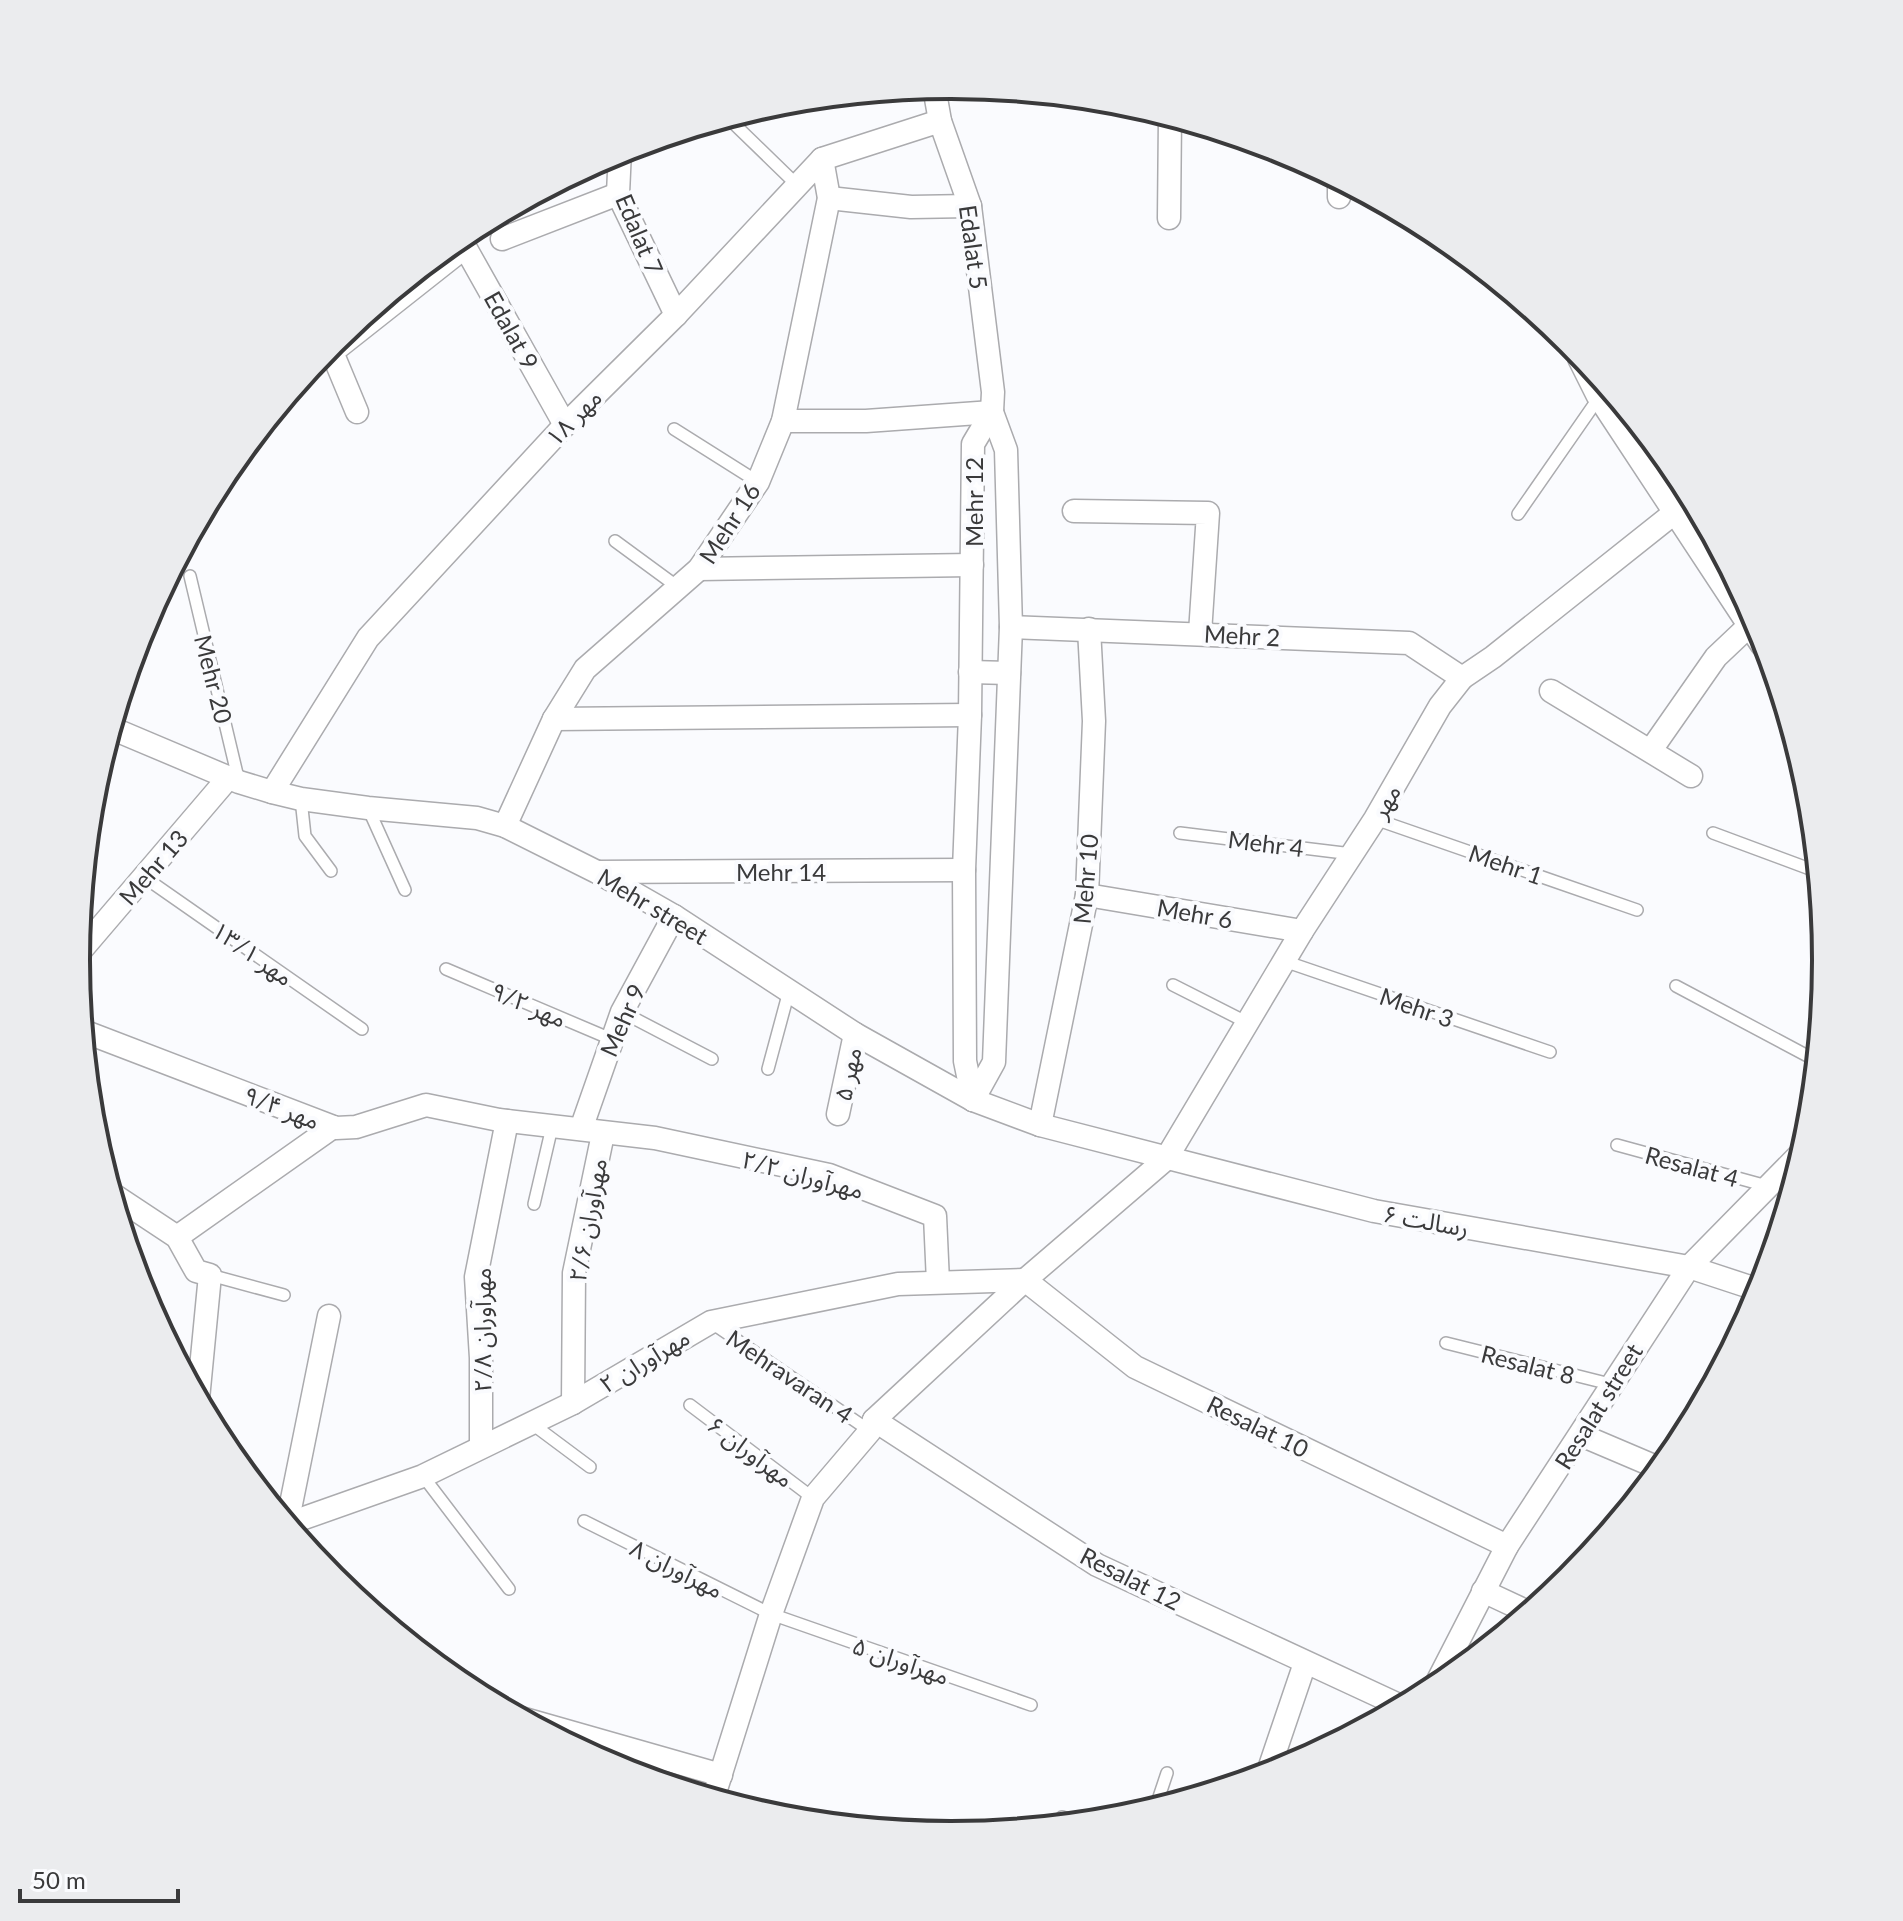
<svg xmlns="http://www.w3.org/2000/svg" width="1903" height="1921" font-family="Lato,'Noto Sans Arabic',sans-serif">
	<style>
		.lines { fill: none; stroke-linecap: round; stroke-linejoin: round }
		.service-casing { stroke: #ababae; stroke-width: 14 }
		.minor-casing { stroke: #ababae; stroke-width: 25 }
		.secondary-casing { stroke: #ababae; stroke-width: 35 }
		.service { stroke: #fff; stroke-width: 11 }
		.minor { stroke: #fff; stroke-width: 22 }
		.secondary { stroke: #fff; stroke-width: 32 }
		.labels { text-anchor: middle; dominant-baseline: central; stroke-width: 8; stroke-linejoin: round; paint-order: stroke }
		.street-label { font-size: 24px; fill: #3a3a3b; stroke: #fafbfe }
		.rim { fill: none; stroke: #3a3a3b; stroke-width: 4 }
	</style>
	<rect width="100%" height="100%" fill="#fafbfe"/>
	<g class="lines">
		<defs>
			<g id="service">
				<path d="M728 118 797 185"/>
				<path d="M674 429 758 482"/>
				<path d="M1518 514 1600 396"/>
				<path d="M615 541 679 588"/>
				<path d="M190 576 239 782"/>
				<path d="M301 799 305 836 331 871"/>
				<path d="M368 808 405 890"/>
				<path d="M1375 819 1637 910"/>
				<path d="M1180 833 1352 854"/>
				<path d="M1713 833 1818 872"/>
				<path d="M144 877 362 1029"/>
				<path d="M1284 961 1550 1052"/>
				<path d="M446 969 611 1039"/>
				<path d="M1173 985 1248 1023"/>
				<path d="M1676 986 1817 1061"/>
				<path d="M622 1012 712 1059"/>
				<path d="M768 1069 789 991"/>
				<path d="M1617 1145 1767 1186"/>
				<path d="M534 1204 552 1127"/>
				<path d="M210 1275 284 1295"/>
				<path d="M712 1323 870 1431"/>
				<path d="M1446 1343 1610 1384"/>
				<path d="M690 1405 813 1498"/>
				<path d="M531 1423 590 1467"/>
				<path d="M423 1476 509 1589"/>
				<path d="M584 1521 771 1614 1031 1705"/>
				<path d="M1155 1809 1167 1773"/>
				<path d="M1062 1817 1082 1823"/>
			</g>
			<g id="minor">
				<path d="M934 87 940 121 970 206 993 392 992 412 1006 450 1011 627 994 1062 973 1100"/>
				<path d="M620 150 618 194 676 315"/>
				<path d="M1339 197V180"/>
				<path d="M829 198 911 207 970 206"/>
				<path d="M1169 218 1170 116"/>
				<path d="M463 234 465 247 565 425"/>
				<path d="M502 239 618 194"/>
				<path d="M357 412 332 352 465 247"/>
				<path d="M783 421H866L992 412"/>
				<path d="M1074 511 1208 513 1200 633"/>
				<path d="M699 569 972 565"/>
				<path d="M1011 627 1409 643 1462 678"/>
				<path d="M970 672 1009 673"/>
				<path d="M1551 691 1691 776"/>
				<path d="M554 719 970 715"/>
				<path d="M111 728 239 782 272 792 301 799 368 808 477 818 505 826 597 872 674 916 855 1034 973 1100 1040 1125 1374 1211 1689 1267 1762 1291"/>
				<path d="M1651 750 1716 657 1753 622"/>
				<path d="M272 792 368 638 565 425 676 315 822 159 940 121"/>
				<path d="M505 826 554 719 585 669 699 569 758 482 783 421 829 198 822 159"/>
				<path d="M598 872 964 870"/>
				<path d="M1087 895 1302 931"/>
				<path d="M77 955 229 777"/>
				<path d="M83 1031 336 1128 356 1127 426 1105 499 1120 655 1138 829 1175 935 1216 938 1282"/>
				<path d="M973 1100 965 1061 964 870 970 715 973 444 992 412"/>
				<path d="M838 1114 855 1034"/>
				<path d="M1040 1125 1087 895 1094 721 1089 629"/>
				<path d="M581 1129 622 1012 674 916"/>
				<path d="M112 1194 177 1237 196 1271 210 1275 198 1399"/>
				<path d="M177 1237 333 1127"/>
				<path d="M573 1403 574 1273 603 1134"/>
				<path d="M874 1420 1097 1565 1403 1707"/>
				<path d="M1581 1435 1661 1469"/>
				<path d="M481 1446V1358L476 1277 507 1121"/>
				<path d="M287 1524 423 1476 573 1403 711 1322 898 1284 1025 1280 1135 1367 1507 1546"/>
				<path d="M287 1524 329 1316"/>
				<path d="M1483 1591 1530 1613"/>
				<path d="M1432 1692 1507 1546 1689 1267 1805 1149"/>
				<path d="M521 1718 721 1775"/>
				<path d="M1267 1775 1305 1663"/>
				<path d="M713 1799 771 1614 813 1498 870 1431 874 1420 1025 1280 1166 1159 1302 931 1375 819 1440 706 1462 678 1493 657 1678 510"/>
			</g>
			<path id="secondary" d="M1584 357 1602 393 1766 642"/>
		</defs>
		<use href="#service" class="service-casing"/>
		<use href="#minor" class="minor-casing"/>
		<use href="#secondary" class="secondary-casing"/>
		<use href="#service" class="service"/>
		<use href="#minor" class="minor"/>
		<use href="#secondary" class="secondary"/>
	</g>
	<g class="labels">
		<g class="street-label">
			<text transform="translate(640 234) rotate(67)">Edalat 7</text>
			<text transform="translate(974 247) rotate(82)">Edalat 5</text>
			<text transform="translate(512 330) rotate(61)">Edalat 9</text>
			<text transform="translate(573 417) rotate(-46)">مهر ۱۸</text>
			<text transform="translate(973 502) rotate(-90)">Mehr 12</text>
			<text transform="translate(729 523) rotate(-57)">Mehr 16</text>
			<text transform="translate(1242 635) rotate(3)">Mehr 2</text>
			<text transform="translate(214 679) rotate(76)">Mehr 20</text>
			<text transform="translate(1385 801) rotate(-60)">مهر</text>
			<text transform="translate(1266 843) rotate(7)">Mehr 4</text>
			<text transform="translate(1506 864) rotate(19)">Mehr 1</text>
			<text transform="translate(153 867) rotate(-49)">Mehr 13</text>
			<text x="781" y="871">Mehr 14</text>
			<text transform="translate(1085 879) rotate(-85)">Mehr 10</text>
			<text transform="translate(653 906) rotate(31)">Mehr street</text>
			<text transform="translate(1195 913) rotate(10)">Mehr 6</text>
			<text transform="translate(253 953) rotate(35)">مهر ۱۳/۱</text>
			<text transform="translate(529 1004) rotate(23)">مهر ۹/۲</text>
			<text transform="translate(1417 1007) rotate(19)">Mehr 3</text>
			<text transform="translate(622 1020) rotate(-66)">Mehr 9</text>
			<text transform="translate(847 1074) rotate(-78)">مهر ۵</text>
			<text transform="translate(282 1107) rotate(21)">مهر ۹/۴</text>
			<text transform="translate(1692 1166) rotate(15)">Resalat 4</text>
			<text transform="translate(803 1174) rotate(15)">مهرآوران ۲/۲</text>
			<text transform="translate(587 1220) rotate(-80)">مهرآوران ۲/۶</text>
			<text transform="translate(1426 1220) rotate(10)">رسالت ۶</text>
			<text transform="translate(481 1330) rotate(-90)">مهرآوران ۲/۸</text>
			<text transform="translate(644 1360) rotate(-31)">مهرآوران ۲</text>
			<text transform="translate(1528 1364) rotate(14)">Resalat 8</text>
			<text transform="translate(790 1376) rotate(34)">Mehravaran 4</text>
			<text transform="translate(1598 1406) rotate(-58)">Resalat street</text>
			<text transform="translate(1258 1426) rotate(26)">Resalat 10</text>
			<text transform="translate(751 1451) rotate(37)">مهرآوران ۶</text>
			<text transform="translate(677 1568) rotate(27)">مهرآوران ۸</text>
			<text transform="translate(1131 1578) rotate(27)">Resalat 12</text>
			<text transform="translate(901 1660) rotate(19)">مهرآوران ۵</text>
		</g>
	</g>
	<path d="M0 0H1903V1921H0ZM90 960a861 861 0 1 1 1722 0a861 861 0 1 1-1722 0Z" fill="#ebecee" fill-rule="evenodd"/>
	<path class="rim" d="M90 960a861 861 0 1 1 1722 0a861 861 0 1 1-1722 0Z"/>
	<path d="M20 1889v12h158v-12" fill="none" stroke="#3a3a3b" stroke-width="4"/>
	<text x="32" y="1889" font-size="24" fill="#3a3a3b" stroke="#fafbfe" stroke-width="6" paint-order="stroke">50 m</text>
</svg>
